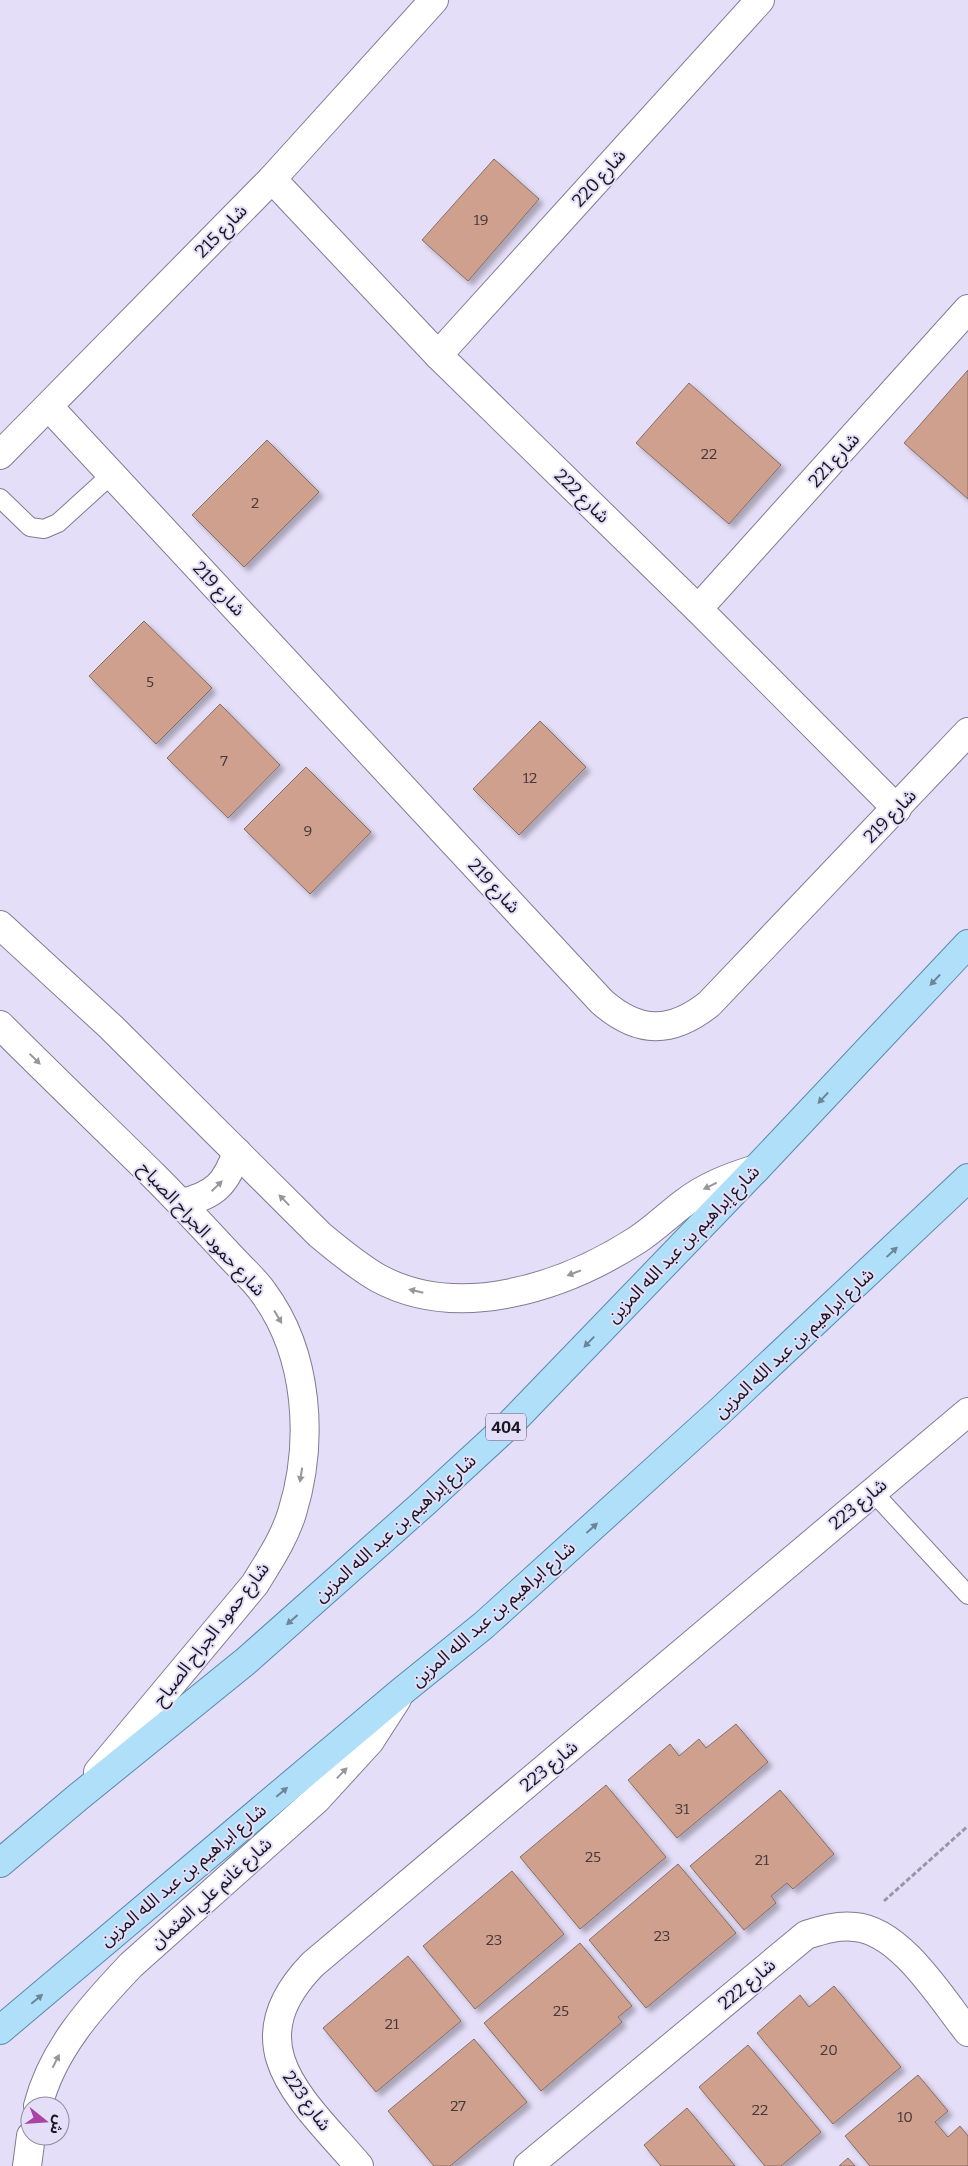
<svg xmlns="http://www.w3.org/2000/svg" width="968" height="2166" font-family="Bitter,'Noto Sans Arabic',serif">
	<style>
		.building { fill: #cea08d; stroke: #876e64; filter: url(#shadow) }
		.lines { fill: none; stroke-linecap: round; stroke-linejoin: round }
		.service-casing { stroke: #817b92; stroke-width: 20 }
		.minor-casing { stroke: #817b92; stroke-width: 30 }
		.tertiary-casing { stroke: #817b92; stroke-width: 30 }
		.primary-casing { stroke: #598aab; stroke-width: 30 }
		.path { stroke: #9b95a9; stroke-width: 3; stroke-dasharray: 5 2.5; stroke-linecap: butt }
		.service { stroke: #fff; stroke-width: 18 }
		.minor { stroke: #fff; stroke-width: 28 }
		.tertiary { stroke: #fff; stroke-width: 28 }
		.primary { stroke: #b0dffa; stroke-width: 28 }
		.oneway { fill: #6c8597 }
		.oneway2 { fill: #98969a }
		.labels { text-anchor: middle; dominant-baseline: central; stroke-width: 4; stroke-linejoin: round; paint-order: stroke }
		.number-label { font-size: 15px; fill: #46383a }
		.shield { fill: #e5def8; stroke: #565260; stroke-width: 1 }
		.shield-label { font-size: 16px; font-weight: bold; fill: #19161f }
		.street-label { font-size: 18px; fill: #19161f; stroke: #e5def8 }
	</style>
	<defs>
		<filter id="shadow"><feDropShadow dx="4.5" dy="4.5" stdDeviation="2.5" flood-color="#0004"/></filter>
	</defs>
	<rect width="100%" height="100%" fill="#e5def8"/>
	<g class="building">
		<path d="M494 159 539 199 468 281 422 240Z"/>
		<path d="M968 370V499L904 443Z"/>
		<path d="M689 383 781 465 729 524 636 443Z"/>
		<path d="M267 440 319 492 244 567 192 515Z"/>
		<path d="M144 621 212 688 156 744 89 676Z"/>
		<path d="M220 704 280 765 228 818 167 758Z"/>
		<path d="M540 721 586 767 519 835 473 789Z"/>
		<path d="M306 767 371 832 310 894 244 829Z"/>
		<path d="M736 1724 768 1762 677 1838 628 1780 670 1744 679 1756 699 1739 706 1748Z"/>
		<path d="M606 1785 666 1857 580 1929 520 1857Z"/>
		<path d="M780 1790 834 1854 793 1889 787 1883 771 1896 776 1903 744 1930 690 1866Z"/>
		<path d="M678 1864 736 1933 646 2008 589 1940Z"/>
		<path d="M512 1871 564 1934 475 2009 423 1946Z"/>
		<path d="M580 1943 632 2006 618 2017 622 2022 541 2091 484 2023Z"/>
		<path d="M408 1956 461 2021 376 2092 323 2028Z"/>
		<path d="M834 1986 901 2067 833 2124 757 2033 800 1995 809 2007Z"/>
		<path d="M474 2039 527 2102 450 2166H434L388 2111Z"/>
		<path d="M748 2045 821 2132 781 2166H765L699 2087Z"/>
		<path d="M918 2075 948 2111 935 2122 948 2137 960 2126 968 2136V2166H870L845 2136Z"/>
		<path d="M687 2108 735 2166H661L644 2145Z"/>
		<path d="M848 2158 855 2166H839Z"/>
	</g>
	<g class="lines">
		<defs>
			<g id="service">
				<path d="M0 498 30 527 44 529 58 523 112 474"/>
				<path d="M873 1492 968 1595"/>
			</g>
			<g id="minor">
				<path d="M272 179 438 355 698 609 897 809"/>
				<path d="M438 355 760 0"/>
				<path d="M49 407 602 1002C639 1034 671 1034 709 1004L968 732"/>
				<path d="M0 455 272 179 434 0"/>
				<path d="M698 609 968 309"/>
				<path d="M359 2166C303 2100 233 2046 313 1964L968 1412"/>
				<path d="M528 2166 806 1935C822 1930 837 1925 855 1927 901 1931 941 1998 968 2032"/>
			</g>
			<g id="tertiary">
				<path d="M0 925 111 1027 320 1235C338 1250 357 1266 378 1278 459 1322 564 1287 637 1240 654 1229 668 1215 684 1203 706 1186 730 1177 756 1169"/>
				<path d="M0 1025C51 1076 103 1126 154 1176 180 1202 205 1229 230 1256 241 1268 254 1279 263 1292 309 1354 314 1442 292 1513 284 1539 269 1561 255 1584L98 1772"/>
				<path d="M182 1203C215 1195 226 1184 237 1152"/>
				<path d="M38 2106C52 2050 92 2006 131 1965L317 1799 370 1741 397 1699"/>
				<path d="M27 2166 31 2136"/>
			</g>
			<g id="primary">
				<path d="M0 1863 77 1798 246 1661 424 1503 512 1422 756 1169 968 944"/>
				<path d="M0 2030 401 1692 484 1625 718 1413 968 1178"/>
			</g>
		</defs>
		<use href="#service" class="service-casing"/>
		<use href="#minor" class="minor-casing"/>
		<use href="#tertiary" class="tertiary-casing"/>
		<use href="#primary" class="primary-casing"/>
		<path class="path" d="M884 1901 968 1826"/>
		<use href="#service" class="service"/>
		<use href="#minor" class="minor"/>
		<use href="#tertiary" class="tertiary"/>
		<use href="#primary" class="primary"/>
	</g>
	<defs><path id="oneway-solid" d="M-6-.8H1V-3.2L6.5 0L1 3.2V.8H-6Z" transform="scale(1.25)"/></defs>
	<g class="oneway">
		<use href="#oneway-solid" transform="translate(935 980) rotate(133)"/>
		<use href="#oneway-solid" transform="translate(823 1098) rotate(133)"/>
		<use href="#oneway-solid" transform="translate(892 1252) rotate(-43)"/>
		<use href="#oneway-solid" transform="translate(589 1342) rotate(134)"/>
		<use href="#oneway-solid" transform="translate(592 1528) rotate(-42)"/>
		<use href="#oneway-solid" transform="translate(292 1620) rotate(139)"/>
		<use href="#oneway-solid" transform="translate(282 1792) rotate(-40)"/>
		<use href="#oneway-solid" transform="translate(37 1999) rotate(-40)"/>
	</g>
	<g class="oneway2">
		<use href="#oneway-solid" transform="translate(35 1059) rotate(44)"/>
		<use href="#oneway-solid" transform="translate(217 1186) rotate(-44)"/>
		<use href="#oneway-solid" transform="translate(710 1186) rotate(154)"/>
		<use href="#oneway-solid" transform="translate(284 1200) rotate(-134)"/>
		<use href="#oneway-solid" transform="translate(574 1273) rotate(159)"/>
		<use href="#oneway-solid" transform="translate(416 1291) rotate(-167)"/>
		<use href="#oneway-solid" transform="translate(278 1317) rotate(59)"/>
		<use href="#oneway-solid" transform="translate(301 1475) rotate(99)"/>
		<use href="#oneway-solid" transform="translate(342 1773) rotate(-46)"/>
		<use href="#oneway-solid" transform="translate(56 2061) rotate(-63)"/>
	</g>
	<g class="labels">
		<g class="number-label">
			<text x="481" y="220">19</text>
			<text x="709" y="454">22</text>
			<text x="255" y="503">2</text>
			<text x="150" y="682">5</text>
			<text x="224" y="761">7</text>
			<text x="530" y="778">12</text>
			<text x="308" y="831">9</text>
			<text x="682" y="1809">31</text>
			<text x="593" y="1857">25</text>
			<text x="762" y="1860">21</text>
			<text x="662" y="1936">23</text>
			<text x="494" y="1940">23</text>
			<text x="561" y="2011">25</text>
			<text x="392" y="2024">21</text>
			<text x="829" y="2050">20</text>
			<text x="458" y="2106">27</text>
			<text x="760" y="2110">22</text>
			<text x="905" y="2117">10</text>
		</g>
		<rect class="shield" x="486" y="1413.5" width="40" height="27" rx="4"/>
		<g class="shield-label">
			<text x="506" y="1427">404</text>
		</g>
		<g class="street-label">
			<text transform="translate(599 178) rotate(-48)">شارع 220</text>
			<text transform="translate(221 231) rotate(-46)">شارع 215</text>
			<text transform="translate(834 460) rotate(-48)">شارع 221</text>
			<text transform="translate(582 496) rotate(44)">شارع 222</text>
			<text transform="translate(219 589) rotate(47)">شارع 219</text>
			<text transform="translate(890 816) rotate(-46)">شارع 219</text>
			<text transform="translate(494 886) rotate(47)">شارع 219</text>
			<text transform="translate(202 1229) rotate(47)">شارع حمود الجراح الصباح</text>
			<text transform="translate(683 1244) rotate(-46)">شارع إبراهيم بن عبد الله المزين</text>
			<text transform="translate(794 1343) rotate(-43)">شارع ابراهيم بن عبد الله المزين</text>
			<text transform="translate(858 1504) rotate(-40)">شارع 223</text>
			<text transform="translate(395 1528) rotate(-42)">شارع إبراهيم بن عبد الله المزين</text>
			<text transform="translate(493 1614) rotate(-41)">شارع ابراهيم بن عبد الله المزين</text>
			<text transform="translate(211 1634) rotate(-52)">شارع حمود الجراح الصباح</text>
			<text transform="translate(549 1766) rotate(-40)">شارع 223</text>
			<text transform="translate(183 1875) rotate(-40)">شارع ابراهيم بن عبد الله المزين</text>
			<text transform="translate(211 1893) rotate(-42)">شارع غانم علي العثمان</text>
			<text transform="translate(747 1984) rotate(-40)">شارع 222</text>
			<text transform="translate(307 2101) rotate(54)">شارع 223</text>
		</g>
	</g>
	<g transform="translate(45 2121) rotate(107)"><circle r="24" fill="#e5def8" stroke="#938ea1"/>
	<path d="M0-4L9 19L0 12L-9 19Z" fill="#ab42a5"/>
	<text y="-8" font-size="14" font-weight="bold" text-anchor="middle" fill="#19161f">ش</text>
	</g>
</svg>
